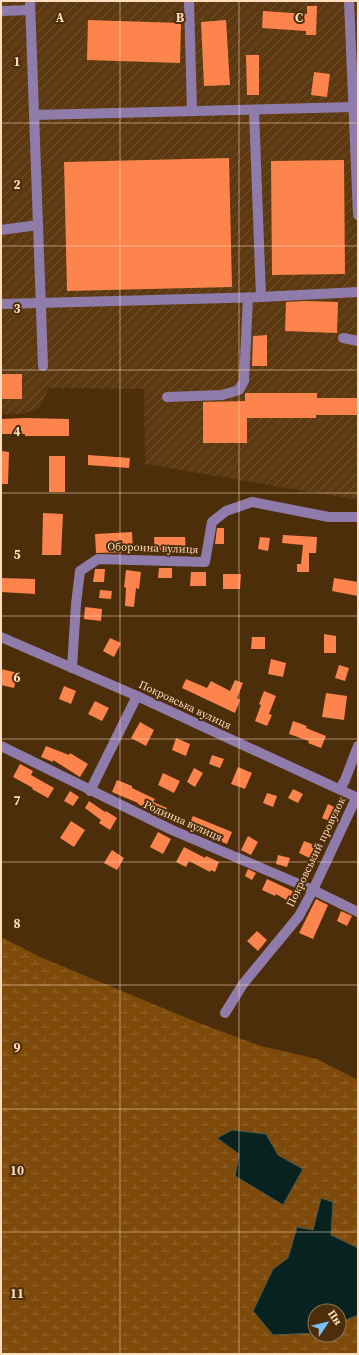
<svg xmlns="http://www.w3.org/2000/svg" width="359" height="1355" font-family="'Source Serif 4',serif">
	<style>
		.industrial { fill: url(#industrial-furrows) }
		.wetland { fill: url(#wetland-marsh); fill-rule: evenodd }
		.water { fill: #08231f; stroke: #525b4f }
		.building { fill: #fd844c }
		.lines { fill: none; stroke-linecap: round; stroke-linejoin: round }
		.minor { stroke: #907cab; stroke-width: 10 }
		.grid { fill: none; stroke: #ffddbe; stroke-width: 1; stroke-opacity: 0.55 }
		.labels { text-anchor: middle; dominant-baseline: central; stroke-width: 4; stroke-linejoin: round; paint-order: stroke }
		.street-label { font-size: 11px; fill: #ffddbe; stroke: #4d2e0a }
		.grid-label { font-size: 13px; text-anchor: middle; font-weight: bold; fill: #ffddbe; stroke: #4d2e0a; stroke-width: 4; stroke-linejoin: round; paint-order: stroke }
	</style>
	<defs>
		<pattern id="industrial-furrows" width="10" height="10" patternUnits="userSpaceOnUse"><rect width="10" height="10" fill="#5c3911"/><path d="M-1 1l2-2M0 10L10 0M9 11l2-2" fill="none" stroke="#745532"/></pattern>
		<pattern id="wetland-marsh" width="20" height="14" patternUnits="userSpaceOnUse"><rect width="20" height="14" fill="#7e4a0a"/><path d="M1 5h8M5 5V1M11 12h8M15 12V8" fill="none" stroke="#91642c"/></pattern>
	</defs>
	<rect width="100%" height="100%" fill="#4d2e0a"/>
	<path class="industrial" d="M1 1H358V500L145 464 144 389 49 388 39 408 23 414H1Z"/>
	<path class="wetland" d="M1 937 40 957 194 1021 261 1046 317 1059 358 1080V1248L331 1235 333 1202 313 1230 297 1227 288 1258 273 1269V1335L315 1333V1335H339V1323L358 1315V1354H1ZM266 1134 278 1155 302 1169 217 1138Z"/>
	<g class="water">
		<path d="M232 1130 266 1134 278 1155 303 1169 283 1205 235 1176 239 1154 217 1138Z"/>
		<path d="M321 1198 333 1202 331 1235 358 1248V1315L339 1323V1311H315V1333L273 1335 253 1311 273 1269 288 1258 297 1227 313 1230Z"/>
	</g>
	<g class="building">
		<path d="M307 6H317L316 35H306V31L262 28 263 11 307 14Z"/>
		<path d="M88 20 181 23 180 63 87 60Z"/>
		<path d="M226 20 230 85 204 86 201 22Z"/>
		<path d="M246 55H259V95H247Z"/>
		<path d="M314 72 330 74 327 97 311 95Z"/>
		<path d="M229 158 232 287 67 291 64 162Z"/>
		<path d="M344 160 345 274 272 275 271 161Z"/>
		<path d="M305 301 338 302 337 333 285 331 286 302Z"/>
		<path d="M267 335V366H252L253 336Z"/>
		<rect x="1" y="374" width="21" height="25"/>
		<path d="M245 393H317V398H358V415H316V418H247V443H203V402L245 401Z"/>
		<path d="M25 418 69 419V436H25V434H1V419Z"/>
		<path d="M1 451 9 452 8 484H1Z"/>
		<path d="M88 455 130 458 129 468 88 465Z"/>
		<rect x="49" y="456" width="16" height="36"/>
		<path d="M43 513 63 514 61 555H42Z"/>
		<path d="M217 528H224V544H215Z"/>
		<path d="M132 532 133 552 96 553 95 534Z"/>
		<path d="M283 535 317 537 316 553H309V572H297V564H301L303 545 282 543Z"/>
		<path d="M154 537H185L186 552H155Z"/>
		<path d="M260 537 270 538 268 551 258 549Z"/>
		<path d="M159 568H172V578H158Z"/>
		<path d="M95 569H105L104 582H93Z"/>
		<path d="M126 570 141 572 139 589 136 588 134 607 125 606 126 588 124 587Z"/>
		<path d="M191 572H206V586H190Z"/>
		<path d="M223 574H241L240 589H223Z"/>
		<path d="M1 578 35 579V594L1 592Z"/>
		<path d="M334 578 358 582V596L332 591Z"/>
		<path d="M100 590 112 591 111 599 99 598Z"/>
		<path d="M85 607 102 609 101 621 84 619Z"/>
		<path d="M324 634 336 636V653H324Z"/>
		<path d="M252 637H265V649H251Z"/>
		<path d="M110 638 121 643 114 657 103 651Z"/>
		<path d="M271 659 286 663 283 677 268 674Z"/>
		<path d="M339 665 349 668 345 681 335 678Z"/>
		<path d="M1 669 18 673 14 688 1 685Z"/>
		<path d="M186 679 207 688 211 681 230 691 235 680 243 683 237 698 240 700 235 713 182 688Z"/>
		<path d="M64 686 76 691 71 704 59 699Z"/>
		<path d="M264 691 276 696 269 714 272 715 267 726 255 721 261 705 259 704Z"/>
		<path d="M326 693 347 696 344 720 322 717Z"/>
		<path d="M95 701 109 708 102 721 88 714Z"/>
		<path d="M293 721 307 726 306 728 326 736 321 748 308 743 309 741 289 734Z"/>
		<path d="M140 722 154 730 146 746 131 738Z"/>
		<path d="M176 738 190 744 186 756 172 750Z"/>
		<path d="M46 746 69 755 70 753 88 764 80 777 53 760V762L41 757Z"/>
		<path d="M212 755 224 759 220 768 209 764Z"/>
		<path d="M20 764 33 771 31 775 54 788 48 798 32 789 33 788 13 777Z"/>
		<path d="M238 767 252 773 245 789 231 784Z"/>
		<path d="M194 768 203 773 195 787 187 782Z"/>
		<path d="M163 773 180 781 174 793 158 785Z"/>
		<path d="M117 780 132 786V788L155 799 153 802 167 808 163 817 138 804V803L112 792Z"/>
		<path d="M293 789 303 794 298 803 288 798Z"/>
		<path d="M70 791 79 797 73 806 64 801Z"/>
		<path d="M267 793 277 796 273 807 263 803Z"/>
		<path d="M89 801 105 812 106 811 117 818 110 830 99 823 101 820 85 808Z"/>
		<path d="M328 804 338 809 332 822 322 818Z"/>
		<path d="M193 816 232 832 227 844 188 827Z"/>
		<path d="M71 821 85 830 74 847 60 838Z"/>
		<path d="M158 832 171 839 163 854 150 847Z"/>
		<path d="M248 836 258 842 251 855 241 850Z"/>
		<path d="M304 841 322 848 316 861 299 853Z"/>
		<path d="M184 847 205 858 206 856 219 862 215 872 211 870 210 872 189 861 186 867 176 862Z"/>
		<path d="M112 850 124 858 117 870 104 863Z"/>
		<path d="M278 855 290 858 287 867 276 864Z"/>
		<path d="M248 869 256 873 252 880 245 876Z"/>
		<path d="M267 879 301 895 295 905 276 894 275 896 262 890Z"/>
		<path d="M316 899 328 905 313 939 299 933Z"/>
		<path d="M341 911 352 916 347 926 337 921Z"/>
		<path d="M257 931 267 940 258 951 247 941Z"/>
	</g>
	<g class="lines">
		<g class="minor">
			<path d="M30 1 43 366"/>
			<path d="M189 1 192 111"/>
			<path d="M349 1 358 215"/>
			<path d="M1 11 30 10"/>
			<path d="M254 110 261 297"/>
			<path d="M34 115 353 107"/>
			<path d="M1 230 38 225"/>
			<path d="M1 304 261 297 358 292"/>
			<path d="M343 338 358 341"/>
			<path d="M167 397 222 395 239 390 244 381 248 298"/>
			<path d="M1 637 137 696 358 798"/>
			<path d="M72 668 76 604 80 571 98 559 205 562 212 522 226 511 252 502 329 517H358"/>
			<path d="M1 746 172 830 313 890 358 912"/>
			<path d="M340 789 345 780 358 746"/>
			<path d="M90 791 137 696"/>
			<path d="M225 1013 243 984 299 916 313 890 356 798"/>
		</g>
	</g>
	<path class="grid" d="M120 1V1354M239 1V1354M1 123H358M1 246H358M1 370H358M1 493H358M1 616H358M1 739H358M1 862H358M1 985H358M1 1109H358M1 1232H358"/>
	<g class="labels">
		<g class="street-label">
			<text transform="translate(153 548) rotate(2)">Оборонна вулиця</text>
			<text transform="translate(185 705) rotate(25)">Покровська вулиця</text>
			<text transform="translate(183 821) rotate(24)">Родинна вулиця</text>
			<text transform="translate(316 852) rotate(-64)">Покровський провулок</text>
		</g>
	</g>
	<g class="grid-label">
		<text x="60" y="22">A</text>
		<text x="180" y="22">B</text>
		<text x="299" y="22">C</text>
		<text x="17" y="66">1</text>
		<text x="17" y="189">2</text>
		<text x="17" y="313">3</text>
		<text x="17" y="436">4</text>
		<text x="17" y="559">5</text>
		<text x="17" y="682">6</text>
		<text x="17" y="805">7</text>
		<text x="17" y="928">8</text>
		<text x="17" y="1052">9</text>
		<text x="17" y="1175">10</text>
		<text x="17" y="1298">11</text>
	</g>
	<rect width="359" height="1355" fill="none" stroke="#ffddbe" stroke-width="4"/>
	<g transform="translate(327 1323) rotate(55)"><circle r="19" fill="#4d2e0a" stroke="#947452"/>
	<path d="M0-3L7 15L0 10L-7 15Z" fill="#79bff8"/>
	<text y="-6" font-size="11" font-weight="bold" text-anchor="middle" fill="#ffddbe">Пн</text>
	</g>
</svg>
